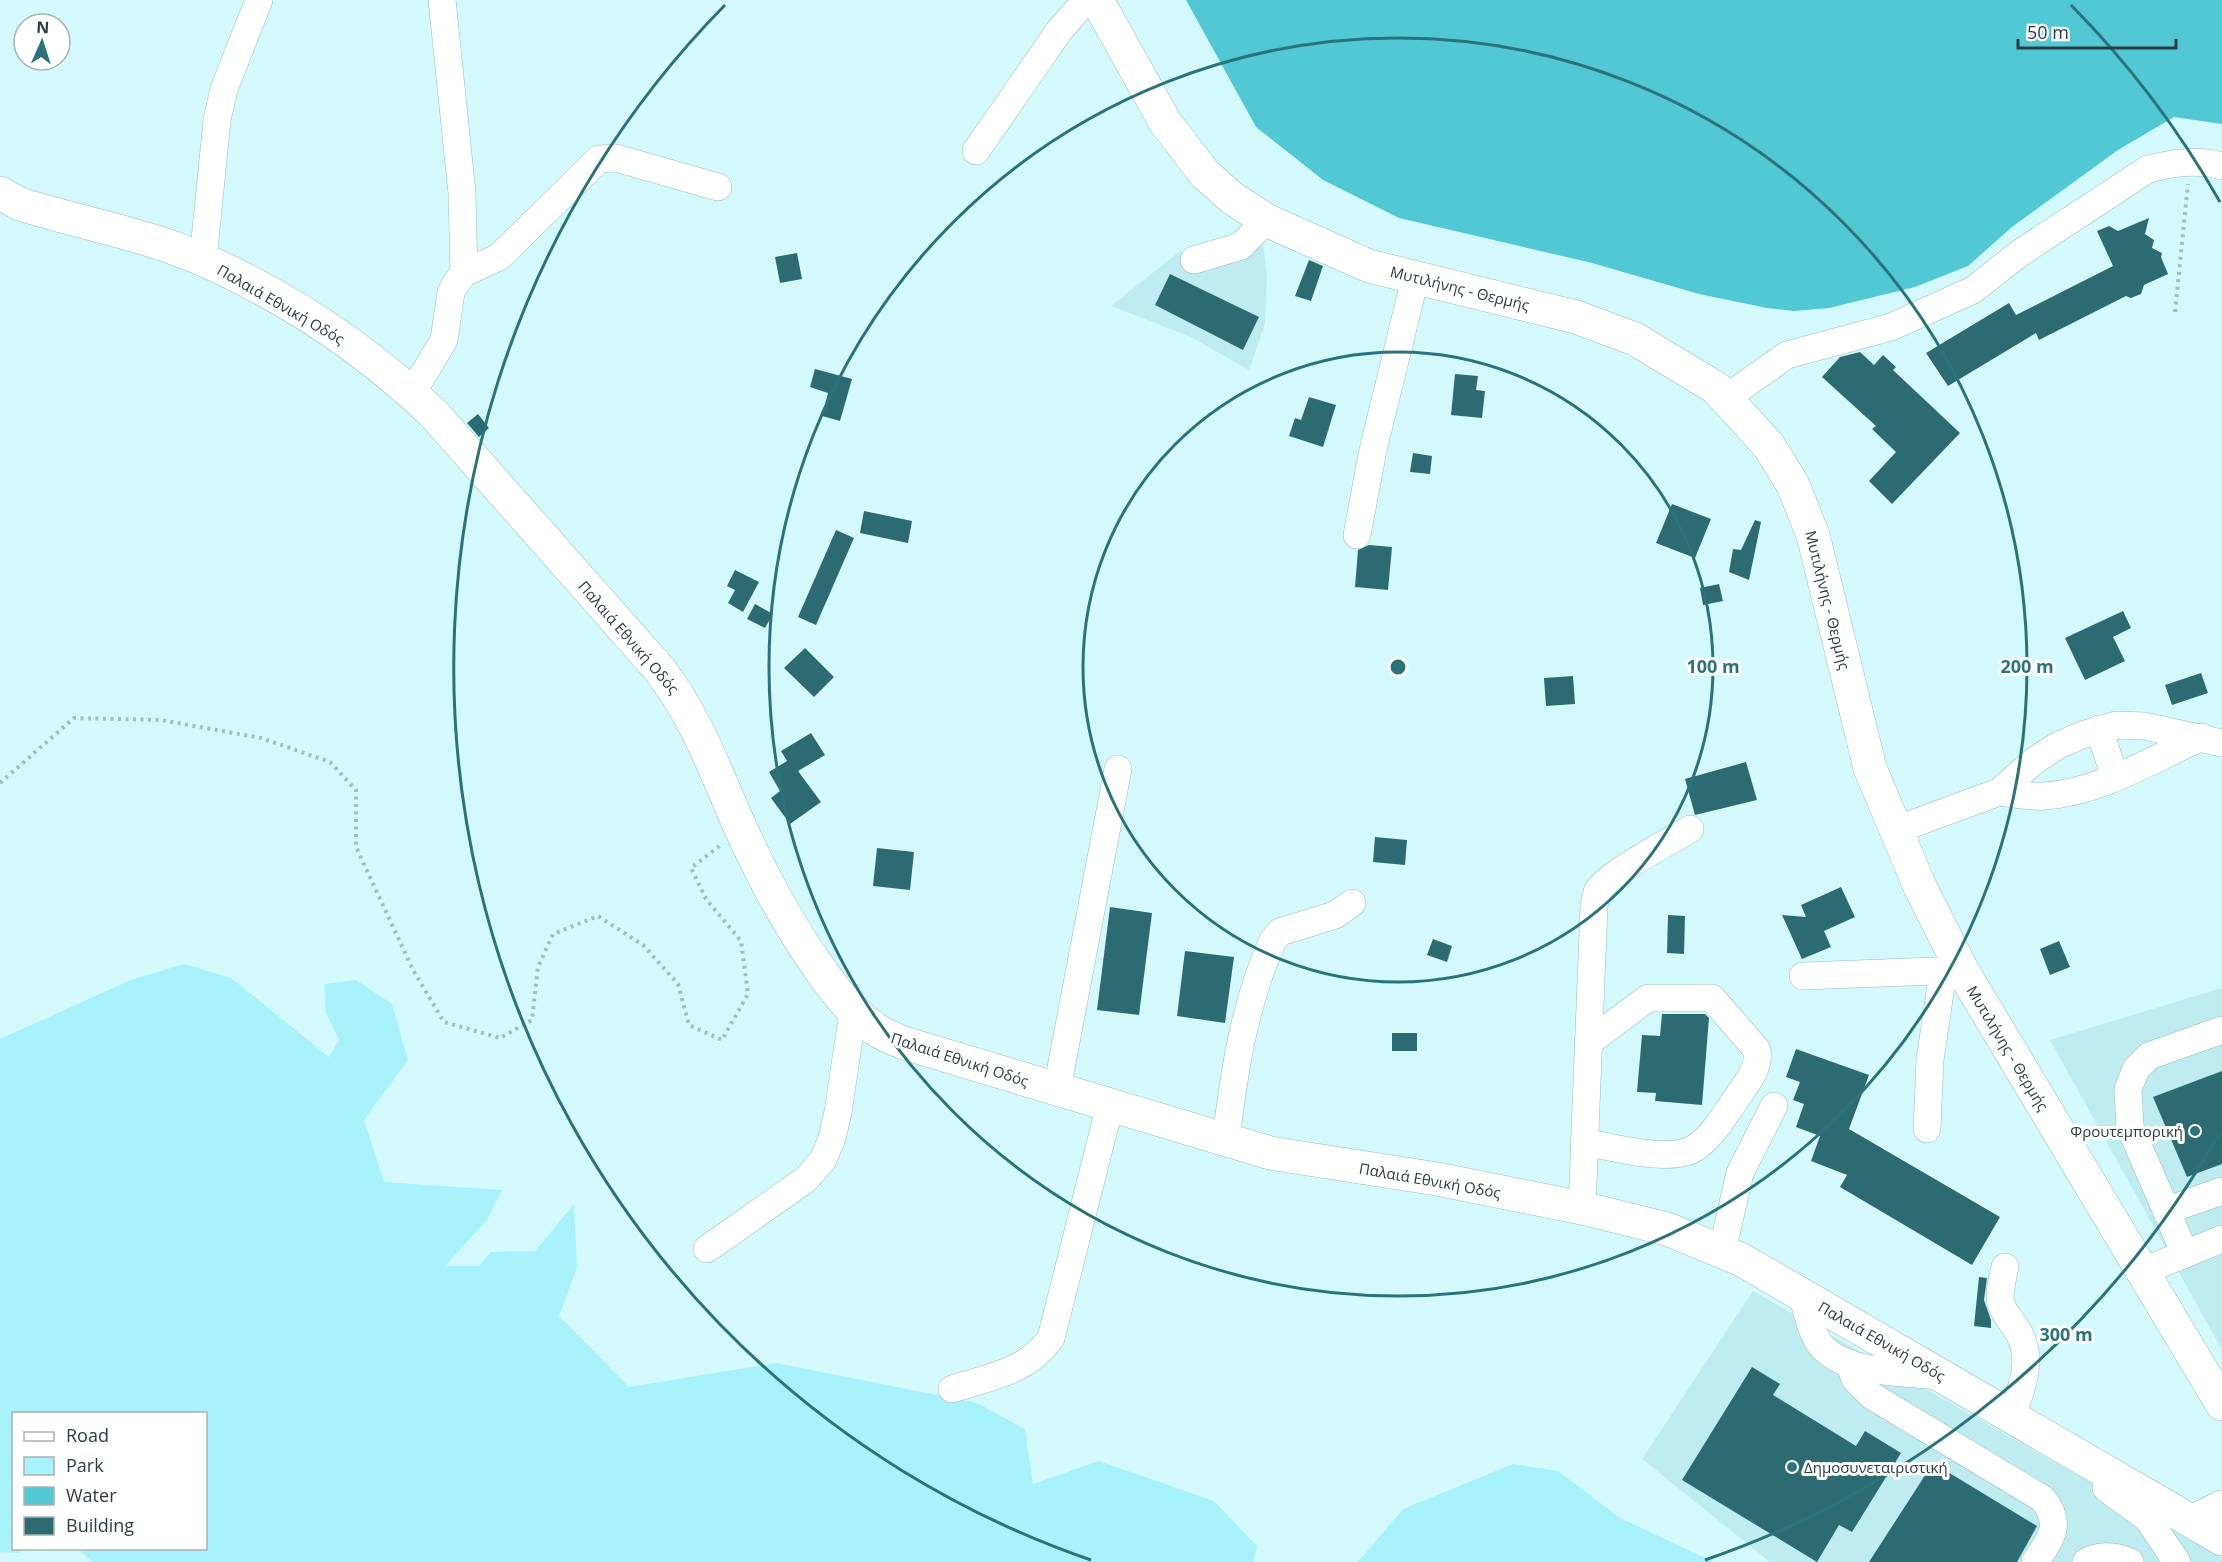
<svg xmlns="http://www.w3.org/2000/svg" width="2222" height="1562" font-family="'Open Sans',sans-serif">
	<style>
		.built { fill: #beecf1 }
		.green { fill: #a7f2fb }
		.water { fill: #51c8d4 }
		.building { fill: #2d6b72 }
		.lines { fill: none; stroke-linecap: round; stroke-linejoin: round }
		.minor-casing { stroke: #97bbbf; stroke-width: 28 }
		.major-casing { stroke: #97bbbf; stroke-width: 34 }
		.path { stroke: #a1bfc2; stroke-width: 4; stroke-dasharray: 3 4.5; stroke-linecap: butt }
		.minor { stroke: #fff; stroke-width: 27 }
		.major { stroke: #fff; stroke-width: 33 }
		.ring { fill: none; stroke: #2a737b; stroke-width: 3 }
		.poi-dot { fill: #2a737b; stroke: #fff; stroke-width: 2 }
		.labels { text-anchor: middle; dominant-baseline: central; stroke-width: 6; stroke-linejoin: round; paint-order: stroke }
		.street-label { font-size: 15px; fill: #2c3b3d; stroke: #fff }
		.poi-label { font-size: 15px; fill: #2c3b3d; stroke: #fff; text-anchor: end }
		.centre { fill: #2a737b; stroke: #fff; stroke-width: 3 }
		.ring-label { font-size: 18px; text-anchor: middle; font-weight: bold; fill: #2a737b; stroke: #fff; stroke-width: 6; stroke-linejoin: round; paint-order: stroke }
	</style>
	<rect width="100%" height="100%" fill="#d4f9fd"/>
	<g class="built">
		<path d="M1245 234 1263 243 1267 276 1265 324 1249 370 1191 337 1111 306 1179 252 1210 248Z"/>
		<path d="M2222 988V1350L2050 1040Z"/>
		<path d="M1753 1291 2222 1557V1562H1770L1642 1459Z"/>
	</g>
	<g class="green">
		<path d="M184 964 231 978 329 1057 339 1040 326 1013 324 984 356 980 392 1004 408 1060 364 1120 384 1182 502 1190 487 1220 445 1266H479L491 1252 535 1251 574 1204 577 1268 559 1316 629 1387 776 1363 977 1403 1025 1429 1033 1484 1099 1461 1214 1501 1257 1546 1253 1562H92L79 1549 206 1548V1414H14V1548L24 1549 18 1553 0 1552V1039L131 980Z"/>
		<path d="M1513 1464 1558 1471 1620 1518 1714 1562H1358L1403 1509Z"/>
	</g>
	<path class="water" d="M1186 0H2222V124L2174 117 2118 150 2012 227 1968 266 1915 287 1829 308 1794 311 1767 308 1699 294 1592 263 1399 218 1323 180 1256 127Z"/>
	<g class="building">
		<path d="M2149 218 2145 234 2154 240 2152 248 2162 253 2161 257 2168 274 2144 285 2141 294 2131 298 2126 296 2039 340 2036 333 1948 386 1926 353 2009 303 2016 315 2113 266 2097 231 2109 226 2118 231Z"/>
		<path d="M797 253 802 279 780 283 775 257Z"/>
		<path d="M1309 260 1323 266 1311 301 1295 296Z"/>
		<path d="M1170 274 1259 317 1243 350 1155 305Z"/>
		<path d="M1860 352 1874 365 1883 355 1896 367 1893 370 1960 433 1892 504 1869 481 1896 452 1872 429 1876 426 1822 377 1840 357Z"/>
		<path d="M815 369 852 379 840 421 822 416 828 393 810 387Z"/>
		<path d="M1455 374 1478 376 1476 390 1485 391 1482 418 1451 415Z"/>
		<path d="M1309 397 1336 405 1323 447 1289 436 1295 418 1301 420Z"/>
		<path d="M478 414 489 428 479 437 467 423Z"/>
		<path d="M1413 453 1432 456 1430 474 1410 472Z"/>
		<path d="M1672 504 1711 519 1695 558 1656 543Z"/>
		<path d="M864 511 912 521 908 543 860 533Z"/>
		<path d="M1755 520 1761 522 1749 580 1729 572 1733 549 1741 550Z"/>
		<path d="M836 530 854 538 816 625 798 617Z"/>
		<path d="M1369 545 1392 547 1388 590 1355 587 1358 550Z"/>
		<path d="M735 570 759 582 743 612 728 603 735 590 727 586Z"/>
		<path d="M1719 584 1723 601 1703 605 1700 588Z"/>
		<path d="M755 604 773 614 765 628 747 619Z"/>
		<path d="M2123 611 2131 628 2113 637 2125 661 2085 680 2065 638Z"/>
		<path d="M805 648 834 677 814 697 784 668Z"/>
		<path d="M2201 673 2208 693 2172 705 2165 685Z"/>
		<path d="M1573 676 1575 704 1546 706 1544 678Z"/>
		<path d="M811 733 825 755 798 771 821 802 790 824 771 798 780 791 769 772 787 761 781 751Z"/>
		<path d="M1746 762 1757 800 1695 815 1685 779Z"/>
		<path d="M1375 837 1407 840 1405 865 1373 862Z"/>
		<path d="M877 848 914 852 910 890 873 886Z"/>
		<path d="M1841 887 1855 917 1824 931 1831 947 1802 959 1782 915 1806 917 1801 905Z"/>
		<path d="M1110 907 1152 913 1139 1015 1097 1010Z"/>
		<path d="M1668 915 1685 916 1684 954 1667 953Z"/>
		<path d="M1433 939 1452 946 1447 962 1427 955Z"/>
		<path d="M2059 941 2070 967 2050 975 2040 949Z"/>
		<path d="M1185 951 1234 957 1225 1023 1177 1016Z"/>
		<path d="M1662 1014H1705L1709 1018 1702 1105 1655 1101 1656 1093 1637 1092 1642 1035 1660 1036Z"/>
		<rect x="1392" y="1033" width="25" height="18"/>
		<path d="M1796 1049 1869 1075 1849 1129 2000 1217 1972 1265 1840 1187 1847 1175 1811 1161 1820 1136 1796 1127 1804 1104 1793 1100 1800 1082 1786 1077Z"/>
		<path d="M2222 1071V1164L2187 1177 2153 1097Z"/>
		<path d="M1979 1277 1987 1278 1984 1300 1991 1320V1328L1974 1326Z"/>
		<path d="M1752 1367 1780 1384 1773 1395 1856 1446 1865 1431 1901 1453 1852 1532 1839 1525 1817 1562 1682 1480Z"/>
		<path d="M1933 1463 2037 1526 2017 1562H1869Z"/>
	</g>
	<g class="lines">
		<defs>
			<g id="minor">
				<path d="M442 0 462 193 464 273"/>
				<path d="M976 151 1059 31 1086 0"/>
				<path d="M203 260 217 120 224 89 259 0"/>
				<path d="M1194 260 1241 246 1266 220"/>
				<path d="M412 393 444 340 451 292 456 283 464 273 499 257 599 159 616 158 718 187"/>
				<path d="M1726 398 1787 355 1891 327 1973 290 2020 253 2148 169C2173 163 2197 159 2222 166"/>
				<path d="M1357 535 1373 450 1415 279"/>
				<path d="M2099 729 2115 777"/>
				<path d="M1999 792C2014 794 2030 797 2045 796 2100 792 2153 759 2202 737"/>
				<path d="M1896 830 1999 792 2034 761 2057 746 2082 735 2116 725 2144 726 2222 743"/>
				<path d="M1803 976 1962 970"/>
				<path d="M1057 1089 1118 769"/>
				<path d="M1927 1129 1930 1060 1943 972"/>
				<path d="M1226 1140C1234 1072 1244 1006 1272 942L1280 932 1335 915 1352 903"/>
				<path d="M1584 1142C1613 1147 1673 1165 1698 1146 1713 1135 1725 1115 1736 1099 1746 1084 1760 1069 1757 1050L1712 998H1648L1588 1043"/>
				<path d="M1582 1208 1594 906C1595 901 1596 896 1597 892 1606 874 1671 841 1690 829"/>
				<path d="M2168 1210 2222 1191"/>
				<path d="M707 1249 805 1180 823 1160 832 1138 838 1112 853 1012"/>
				<path d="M1722 1251 1740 1173 1774 1106"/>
				<path d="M2185 1254 2130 1127 2128 1089 2136 1069 2149 1056 2222 1030"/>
				<path d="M2005 1267C2003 1278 1998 1292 2001 1304 2005 1316 2018 1327 2022 1340 2032 1364 2020 1393 2012 1416"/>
				<path d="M2143 1271 2222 1239"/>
				<path d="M1802 1295C1807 1310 1810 1329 1819 1343 1844 1375 1899 1371 1936 1376"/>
				<path d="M1849 1363 1855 1379 1872 1396 2043 1499C2063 1524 2051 1539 2035 1562"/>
				<path d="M952 1389C990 1377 1027 1372 1051 1338L1110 1105"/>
				<path d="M2106 1488 2147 1518 2177 1562"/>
				<path d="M2086 1562C2098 1554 2117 1556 2130 1562"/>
			</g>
			<g id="major">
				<path d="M1097 0 1165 122 1205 174 1232 198 1266 220 1369 266 1576 317 1635 339 1716 388 1769 446 1793 485 1813 535 1870 768 1920 887 1962 970 2222 1404"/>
				<path d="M0 193 20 204C80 223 146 234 204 260 289 298 367 350 434 414L660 670C699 722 715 771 741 829 762 875 787 923 817 965 833 989 851 1012 875 1029 884 1035 894 1039 904 1043L1270 1153 1437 1179 1582 1208 1667 1229 1742 1260 2222 1539"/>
				<path d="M2202 1517 2222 1507"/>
			</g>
		</defs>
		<use href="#minor" class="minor-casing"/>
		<use href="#major" class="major-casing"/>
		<g class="path">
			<path d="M2175 312 2188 184"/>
			<path d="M0 783 74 718 161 720 261 738 330 762 356 790V847L413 970 444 1022 500 1038 532 1020 538 967 553 934 598 916 643 945 678 984 689 1025 722 1040 748 994 741 941 706 899 691 868 721 845"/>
		</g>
		<use href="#minor" class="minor"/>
		<use href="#major" class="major"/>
	</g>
	<g class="ring">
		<circle cx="1398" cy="667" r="315"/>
		<circle cx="1398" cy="667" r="629"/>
		<path d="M2220 1132A944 944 0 0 1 1705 1560M1091 1560A944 944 0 0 1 725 5M2071 5A944 944 0 0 1 2220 202"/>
	</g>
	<g class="poi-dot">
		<circle cx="2195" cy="1131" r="6"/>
		<circle cx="1792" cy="1467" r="6"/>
	</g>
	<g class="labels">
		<g class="street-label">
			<text transform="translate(1460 288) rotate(14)">Μυτιλήνης - Θερμής</text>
			<text transform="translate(281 304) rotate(30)">Παλαιά Εθνική Οδός</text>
			<text transform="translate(1828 600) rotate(76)">Μυτιλήνης - Θερμής</text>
			<text transform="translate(629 637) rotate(49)">Παλαιά Εθνική Οδός</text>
			<text transform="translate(2008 1048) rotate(59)">Μυτιλήνης - Θερμής</text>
			<text transform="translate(960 1059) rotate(18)">Παλαιά Εθνική Οδός</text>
			<text transform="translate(1430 1180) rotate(10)">Παλαιά Εθνική Οδός</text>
			<text transform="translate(1882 1341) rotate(30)">Παλαιά Εθνική Οδός</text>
		</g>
		<g class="poi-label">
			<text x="2183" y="1131">Φρουτεμπορική</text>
			<text x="1804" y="1467" text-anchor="start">Δημοσυνεταιριστική</text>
		</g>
	</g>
	<circle cx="1398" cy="667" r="9" class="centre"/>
	<g class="ring-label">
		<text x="1713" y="673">100 m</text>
		<text x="2027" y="673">200 m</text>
		<text x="2066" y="1341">300 m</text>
	</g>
	<rect x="12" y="1412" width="195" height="138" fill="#ffffff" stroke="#abb1b1" stroke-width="1.5"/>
	<rect x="24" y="1432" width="30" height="9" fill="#ffffff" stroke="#abb1b1" stroke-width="1.5"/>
	<text x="66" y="1442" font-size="18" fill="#2c3b3d">Road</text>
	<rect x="24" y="1457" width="30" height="18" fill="#a7f2fb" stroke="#abb1b1" stroke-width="1.5"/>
	<text x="66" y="1472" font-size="18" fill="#2c3b3d">Park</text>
	<rect x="24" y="1487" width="30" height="18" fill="#51c8d4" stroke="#abb1b1" stroke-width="1.5"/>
	<text x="66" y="1502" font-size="18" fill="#2c3b3d">Water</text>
	<rect x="24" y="1517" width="30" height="18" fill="#2d6b72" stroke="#abb1b1" stroke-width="1.5"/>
	<text x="66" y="1532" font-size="18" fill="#2c3b3d">Building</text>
	<g transform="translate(42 42) rotate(3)"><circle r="28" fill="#ffffff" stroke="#abb1b1" stroke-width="1.5"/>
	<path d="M0-4.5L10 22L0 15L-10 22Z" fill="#2a737b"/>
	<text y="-9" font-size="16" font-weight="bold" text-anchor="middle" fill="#2c3b3d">N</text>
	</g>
	<path d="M2018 39v9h158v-9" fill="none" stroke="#2c3b3d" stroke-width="3"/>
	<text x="2027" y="39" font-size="18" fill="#2c3b3d" stroke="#ffffff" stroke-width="4.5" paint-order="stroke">50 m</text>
</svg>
